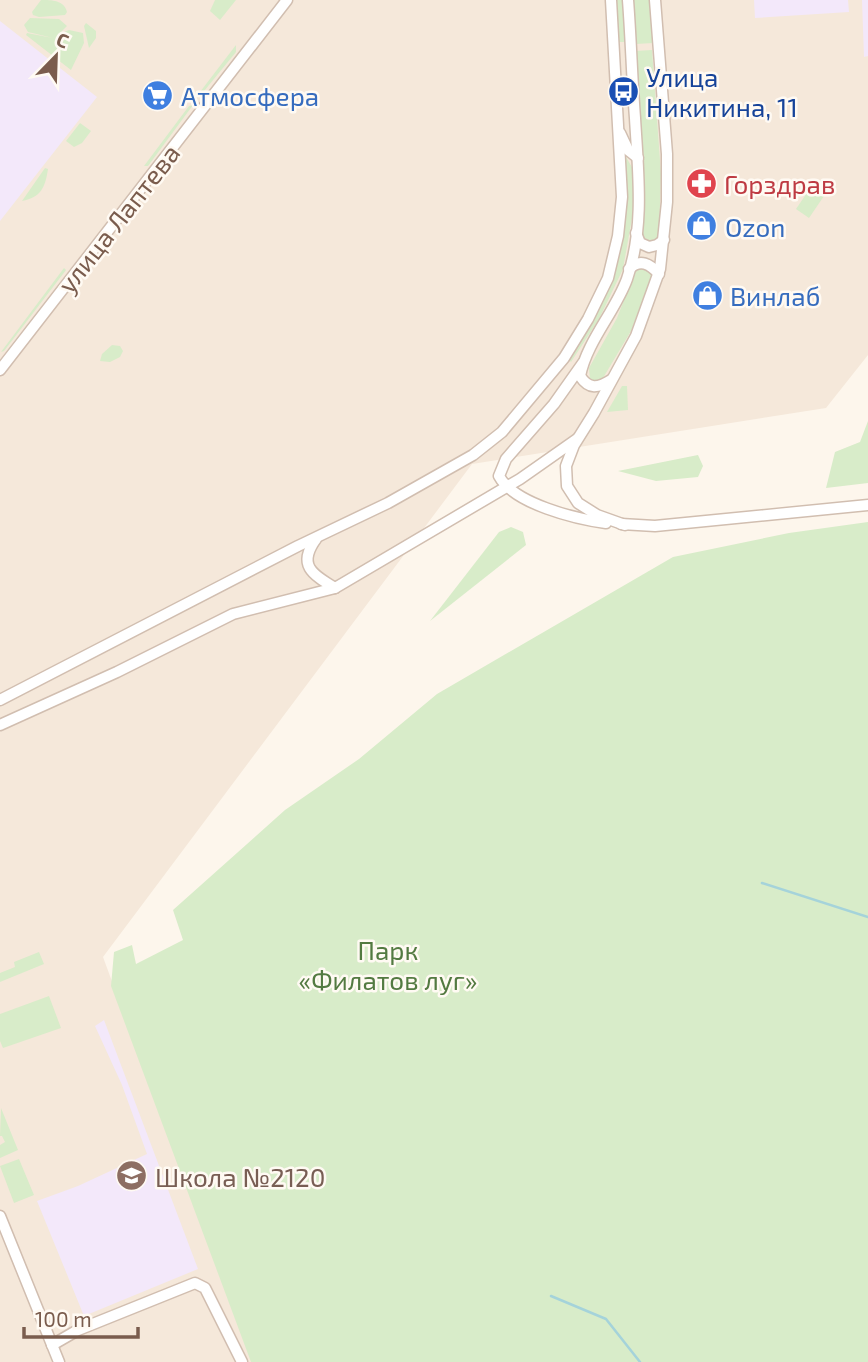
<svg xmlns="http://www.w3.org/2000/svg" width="868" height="1362" font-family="'Exo 2',sans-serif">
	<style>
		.residential { fill: #f5e8da }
		.education { fill: #f3e8fa }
		.green { fill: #d8ecc9 }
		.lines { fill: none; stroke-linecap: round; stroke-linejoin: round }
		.stream { stroke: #a5d3da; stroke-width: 2.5 }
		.minor-casing { stroke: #d1beb0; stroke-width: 13 }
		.minor { stroke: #fff; stroke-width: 10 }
		.labels { text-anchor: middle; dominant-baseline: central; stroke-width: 5; stroke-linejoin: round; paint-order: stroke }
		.transit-label { font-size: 26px; fill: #164399; stroke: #fffaf3; text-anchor: start }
		.shop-label { font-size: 26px; fill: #366cbe; stroke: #fffaf3; text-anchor: start }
		.health-label { font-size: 26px; fill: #be3a42; stroke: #fffaf3; text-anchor: start }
		.street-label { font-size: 26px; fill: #7a5c4d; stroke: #fffaf3 }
		.park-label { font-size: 26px; fill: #537a41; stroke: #fffaf3 }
		.education-label { font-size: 26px; fill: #785e54; stroke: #fffaf3; text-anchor: start }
	</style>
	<rect width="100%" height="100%" fill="#fdf6ec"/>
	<path class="residential" d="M0 0H868V355L826 408 472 464 103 957 252 1362H0Z"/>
	<g class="education">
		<path d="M754 0H848L849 12 755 18Z"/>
		<path d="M862 0H868V56L864 57Z"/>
		<path d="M0 21 97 97 0 221Z"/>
		<path d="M104 1020 198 1269 84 1316 37 1201 78 1186 147 1154 122 1085 95 1026Z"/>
	</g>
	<g class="green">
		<path d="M41 0C52 0 64 0 67 12L65 15 39 17 33 15 32 12Z"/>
		<path d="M215 0H236L220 20 210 11Z"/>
		<path d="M615 0H623L626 42H618Z"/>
		<path d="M632 0H650L653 43 636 44Z"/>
		<path d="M30 18 59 19 67 26 59 34 69 30 83 33 84 43 71 70 26 35 27 33 53 38 28 32 24 25Z"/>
		<path d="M86 23 96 31V38L89 48 84 26Z"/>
		<path d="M236 45V52L200 96V92Z"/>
		<path d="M652 50 661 174 659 236 657 239 650 241 640 235 644 179 635 51Z"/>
		<path d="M193 105 148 166H144L189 106Z"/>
		<path d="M80 123 91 131 82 143 74 147 66 141Z"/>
		<path d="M626 157 633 169 634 207 623 269 599 319 571 362 569 360C598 311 621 269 626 211 627 193 622 173 626 157Z"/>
		<path d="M45 168 48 169C45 188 41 197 22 201Z"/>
		<path d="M813 184 826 193 809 218 796 209Z"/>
		<path d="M64 268 66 270 4 351 1 352Z"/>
		<path d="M641 268 650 271 652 276 631 331 603 378 599 381 590 380 589 368 617 318 635 272Z"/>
		<path d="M112 345 120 346 123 351 120 357 110 362 100 361 102 354Z"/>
		<path d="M622 386H627L628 410 607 412Z"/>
		<path d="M868 421V483L826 488 835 452 860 442Z"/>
		<path d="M698 455 703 466 698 477 656 481 618 471Z"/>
		<path d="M868 522V1362H251L111 986 114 952 132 945 136 964 183 940 173 910 285 810 359 759 437 694 673 557 789 533Z"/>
		<path d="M511 527 523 532 526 545 430 621 499 532Z"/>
		<path d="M39 952 44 964 0 982V973L15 967 14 962Z"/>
		<path d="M49 996 61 1028 3 1048 0 1041V1014Z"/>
		<path d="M1 1108 18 1150 0 1158V1145L5 1142 2 1136H0Z"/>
		<path d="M19 1159 34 1195 14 1203 0 1166Z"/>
	</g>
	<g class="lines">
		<g class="stream">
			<path d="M762 883 868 917"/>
			<path d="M551 1296 606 1319 640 1362"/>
		</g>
		<defs>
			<g id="minor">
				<path d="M620 133 628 150 638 158"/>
				<path d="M636 233 640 243 649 247 657 245 664 240"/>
				<path d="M629 269C640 258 650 264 659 274"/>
				<path d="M583 363 554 404 506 459 499 476C514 504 576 519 606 523"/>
				<path d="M0 370 287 0"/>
				<path d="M611 380C598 388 589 390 580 376 587 341 615 312 627 279 645 227 638 171 635 118 632 79 631 39 628 0"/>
				<path d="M621 524 655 526 868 505"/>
				<path d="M625 525 597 515 578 503 567 486 566 466 574 445 594 413 636 336 660 269 667 202V154L655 0"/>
				<path d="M316 539C297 565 312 574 335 588"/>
				<path d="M0 700 298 546 388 503 473 455 502 432 564 358 588 319 608 278 618 236 622 197 611 0"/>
				<path d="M0 725 117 672 233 614 335 588 520 479 577 439"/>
				<path d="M0 1216 59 1362"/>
				<path d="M52 1345 78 1330 195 1283 205 1288 242 1362"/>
			</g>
		</defs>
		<use href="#minor" class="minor-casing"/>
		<use href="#minor" class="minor"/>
	</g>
	<defs>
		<symbol id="bus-disc" viewBox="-11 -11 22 22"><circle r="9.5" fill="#1a4fb4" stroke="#fffaf3"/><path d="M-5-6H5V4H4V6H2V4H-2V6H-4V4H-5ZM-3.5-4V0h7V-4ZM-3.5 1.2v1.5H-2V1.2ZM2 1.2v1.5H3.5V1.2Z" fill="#fff"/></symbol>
		<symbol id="supermarket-disc" viewBox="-11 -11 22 22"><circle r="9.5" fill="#3f7fe0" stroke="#fffaf3"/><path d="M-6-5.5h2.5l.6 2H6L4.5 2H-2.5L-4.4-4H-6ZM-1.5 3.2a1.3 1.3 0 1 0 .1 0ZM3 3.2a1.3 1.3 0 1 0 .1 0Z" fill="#fff"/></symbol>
		<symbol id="pharmacy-disc" viewBox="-11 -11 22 22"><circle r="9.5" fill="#e0444e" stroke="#fffaf3"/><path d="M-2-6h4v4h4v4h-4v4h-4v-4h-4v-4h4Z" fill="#fff"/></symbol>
		<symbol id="shop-disc" viewBox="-11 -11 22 22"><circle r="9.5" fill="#3f7fe0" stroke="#fffaf3"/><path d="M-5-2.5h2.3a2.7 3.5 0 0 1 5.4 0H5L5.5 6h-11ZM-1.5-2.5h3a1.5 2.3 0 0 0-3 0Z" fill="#fff"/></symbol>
		<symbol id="school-disc" viewBox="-11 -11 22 22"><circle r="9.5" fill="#8d6e63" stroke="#fffaf3"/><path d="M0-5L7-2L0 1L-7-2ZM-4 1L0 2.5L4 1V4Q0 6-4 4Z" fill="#fff"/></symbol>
	</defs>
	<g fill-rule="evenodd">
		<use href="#bus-disc" x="606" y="74" width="35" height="35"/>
		<use href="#supermarket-disc" x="140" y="78" width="35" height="35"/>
		<use href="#pharmacy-disc" x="684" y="166" width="35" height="35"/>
		<use href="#shop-disc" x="684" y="208" width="35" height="35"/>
		<use href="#shop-disc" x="690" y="278" width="35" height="35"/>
		<use href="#school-disc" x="114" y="1158" width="35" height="35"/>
	</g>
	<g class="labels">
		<g class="transit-label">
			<text x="646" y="76">Улица<tspan x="646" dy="30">Никитина, 11</tspan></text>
		</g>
		<g class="shop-label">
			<text x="181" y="95">Атмосфера</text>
			<text x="725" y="226">Ozon</text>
			<text x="730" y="295">Винлаб</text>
		</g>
		<g class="health-label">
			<text x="724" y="183">Горздрав</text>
		</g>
		<g class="street-label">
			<text transform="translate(118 218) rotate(-52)">улица Лаптева</text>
		</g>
		<g class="park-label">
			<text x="388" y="949">Парк<tspan x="388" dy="30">«Филатов луг»</tspan></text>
		</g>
		<g class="education-label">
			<text x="155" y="1176">Школа №2120</text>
		</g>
	</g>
	<g transform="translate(56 56) rotate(23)" stroke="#fffaf3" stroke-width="5" paint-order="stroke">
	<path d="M0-5L12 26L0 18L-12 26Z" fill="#7a5c4d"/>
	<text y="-10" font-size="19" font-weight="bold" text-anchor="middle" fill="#7a5c4d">С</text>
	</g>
	<path d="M24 1327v10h114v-10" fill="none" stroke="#7a5c4d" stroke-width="3.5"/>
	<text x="35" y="1327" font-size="21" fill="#7a5c4d" stroke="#fffaf3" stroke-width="5" paint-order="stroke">100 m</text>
</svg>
